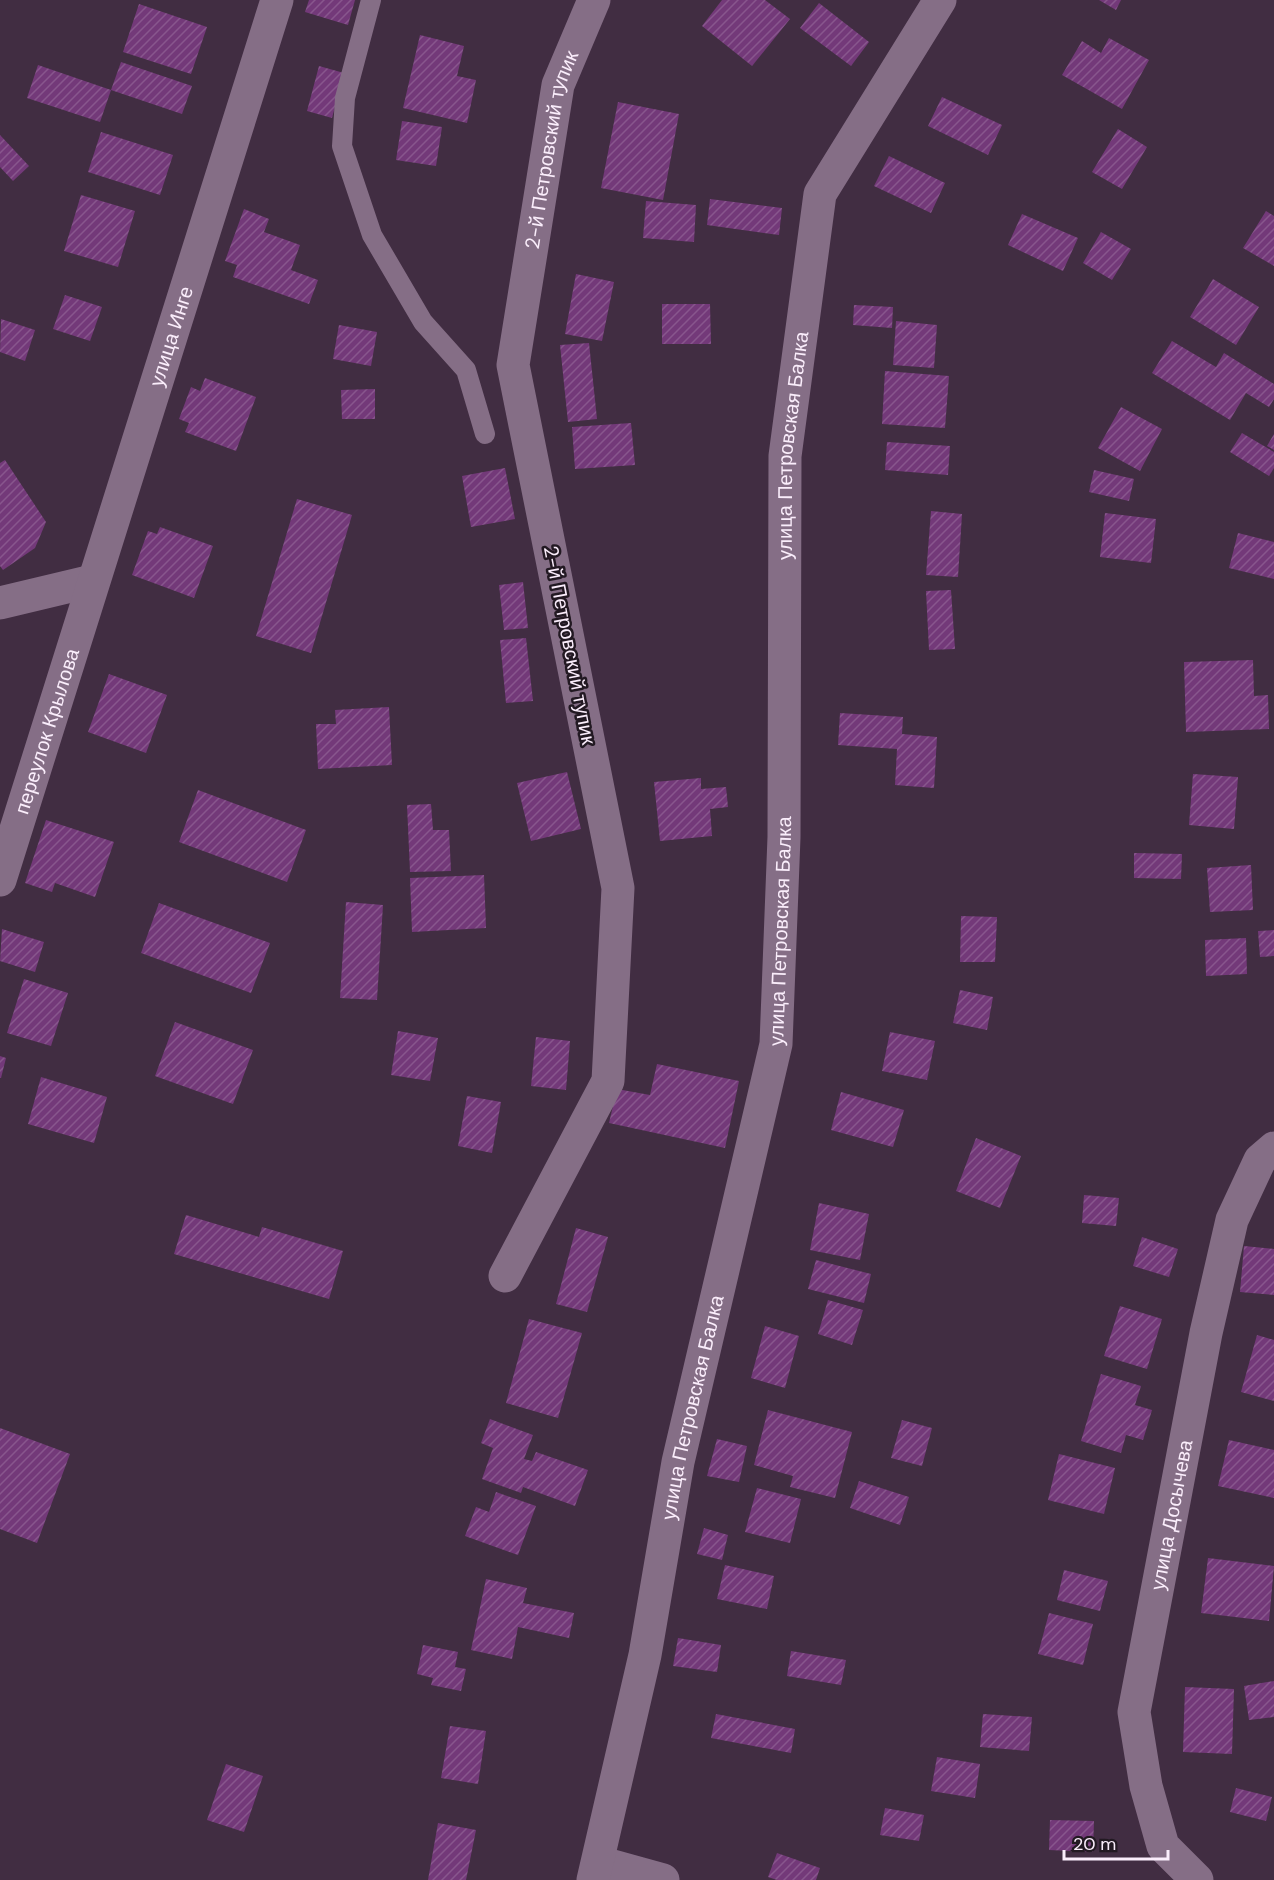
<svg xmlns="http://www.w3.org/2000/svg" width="1274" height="1880" font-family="'DM Sans',sans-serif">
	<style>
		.building { fill: url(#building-hatch) }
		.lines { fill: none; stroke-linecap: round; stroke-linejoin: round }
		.service { stroke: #856e86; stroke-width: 20 }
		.minor { stroke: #856e86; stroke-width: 33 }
		.labels { text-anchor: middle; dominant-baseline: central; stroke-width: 5; stroke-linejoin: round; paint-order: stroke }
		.street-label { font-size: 20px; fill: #faedfb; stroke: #221922 }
	</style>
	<defs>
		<pattern id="building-hatch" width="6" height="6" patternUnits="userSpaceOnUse" patternTransform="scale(1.5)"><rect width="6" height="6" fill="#733979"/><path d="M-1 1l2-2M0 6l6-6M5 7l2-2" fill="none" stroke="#88568d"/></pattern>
	</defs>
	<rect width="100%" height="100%" fill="#412d42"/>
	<g class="building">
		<path d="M309 0H355L348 25 305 12Z"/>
		<path d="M722 0H765L790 19 752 66 702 26Z"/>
		<path d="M1099 0H1121L1116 10Z"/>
		<path d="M819 3 869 42 851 66 800 28Z"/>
		<path d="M139 4 207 27 191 74 123 52Z"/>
		<path d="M420 35 464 46 457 76 476 80 467 123 403 108Z"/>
		<path d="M1109 38 1149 60 1122 109 1062 75 1082 41 1101 53Z"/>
		<path d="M121 62 192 86 182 114 111 90Z"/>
		<path d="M38 65 111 90 100 122 27 98Z"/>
		<path d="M319 66 344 73 332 118 307 111Z"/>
		<path d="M942 97 1002 125 988 155 928 126Z"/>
		<path d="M618 102 679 114 663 200 601 188Z"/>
		<path d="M402 121 442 127 436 166 396 160Z"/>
		<path d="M1118 129 1147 147 1122 189 1092 172Z"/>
		<path d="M101 132 173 155 160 195 88 172Z"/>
		<path d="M0 135 29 166 13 181 0 167Z"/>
		<path d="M889 156 945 183 931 213 874 186Z"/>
		<path d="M81 195 135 211 118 267 64 251Z"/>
		<path d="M710 199 782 208 779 235 707 225Z"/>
		<path d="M646 201 696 205 694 242 643 238Z"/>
		<path d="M244 209 269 219 264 232 300 245 291 270 318 280 309 304 233 277 237 265 225 261Z"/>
		<path d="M1266 211 1274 216V266L1243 248Z"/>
		<path d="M1022 214 1078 238 1063 271 1008 245Z"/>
		<path d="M1101 232 1131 249 1112 280 1083 263Z"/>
		<path d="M576 274 614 282 602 341 565 334Z"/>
		<path d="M1213 279 1259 307 1236 345 1190 317Z"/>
		<path d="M65 295 102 307 90 341 53 329Z"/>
		<path d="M662 304H710L711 344H662Z"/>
		<path d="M854 305 893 307 892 328 853 325Z"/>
		<path d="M1 319 35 330 25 361 0 352Z"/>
		<path d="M896 321 937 325 934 368 893 365Z"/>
		<path d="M339 325 377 332 371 366 333 359Z"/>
		<path d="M1172 341 1216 367 1224 353 1274 384V399L1269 407 1246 393 1230 420 1152 373Z"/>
		<path d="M589 343 597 419 568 422 560 345Z"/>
		<path d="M885 371 949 376 945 428 882 424Z"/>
		<path d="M205 378 256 397 236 451 185 432 189 423 179 419 191 387 200 391Z"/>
		<path d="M375 389V419H342L341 390Z"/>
		<path d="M1121 407 1162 429 1140 471 1098 448Z"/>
		<path d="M631 423 635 465 575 469 572 427Z"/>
		<path d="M1242 433 1274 452V468L1269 476 1230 452Z"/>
		<path d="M1274 434V450L1267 446Z"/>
		<path d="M887 442 950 446 948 475 885 470Z"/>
		<path d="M5 460 46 522 35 548 3 570 0 566V463Z"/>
		<path d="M505 468 515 519 471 527 462 476Z"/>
		<path d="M1094 470 1134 479 1129 501 1089 492Z"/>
		<path d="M297 499 352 515 311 653 256 636Z"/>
		<path d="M931 511 962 514 958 577 926 575Z"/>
		<path d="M1105 513 1156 519 1151 563 1100 557Z"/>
		<path d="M160 527 213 546 194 598 132 575 148 531 157 534Z"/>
		<path d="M1238 533 1274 542V579L1229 568Z"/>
		<path d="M523 582 528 628 504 630 499 585Z"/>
		<path d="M951 590 955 649 929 650 926 591Z"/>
		<path d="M526 638 533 701 506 703 500 640Z"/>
		<path d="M1253 660 1254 696 1268 695 1269 729 1186 732 1184 662Z"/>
		<path d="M109 674 167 695 146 753 88 732Z"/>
		<path d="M389 707 392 765 318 769 316 724H336L335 710Z"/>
		<path d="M840 713 903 717 902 734 937 737 934 788 895 785 897 749 838 745Z"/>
		<path d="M567 772 581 829 531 841 517 783Z"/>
		<path d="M1193 774 1238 777 1234 829 1189 825Z"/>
		<path d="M701 778V789L726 787 728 807 710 809 712 836 660 841 654 782Z"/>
		<path d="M198 790 306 830 287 882 179 842Z"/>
		<path d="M431 804 433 830H449L451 871 410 872 407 805Z"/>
		<path d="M46 820 114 842 95 897 55 883 52 892 25 883Z"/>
		<path d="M1134 853 1182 854 1181 879 1134 878Z"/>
		<path d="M1251 865 1253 910 1210 912 1207 868Z"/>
		<path d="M484 875 486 928 412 932 410 878Z"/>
		<path d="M346 902 383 905 377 1000 340 998Z"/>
		<path d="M159 903 270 943 251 993 141 953Z"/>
		<path d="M961 916 997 917 995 962H960Z"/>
		<path d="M2 929 44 942 35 972 0 961Z"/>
		<path d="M1274 930V956L1260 957 1258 931Z"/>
		<path d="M1246 938 1247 974 1206 976 1205 940Z"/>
		<path d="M24 979 68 993 51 1046 7 1033Z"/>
		<path d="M960 990 993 997 987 1030 953 1023Z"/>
		<path d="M175 1022 253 1050 233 1104 155 1076Z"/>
		<path d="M398 1031 438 1038 430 1081 391 1075Z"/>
		<path d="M890 1032 935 1041 927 1080 882 1071Z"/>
		<path d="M536 1037 570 1041 566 1090 531 1086Z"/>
		<path d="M0 1056 6 1058 1 1078H0Z"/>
		<path d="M657 1064 739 1081 725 1148 609 1123 617 1089 650 1095Z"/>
		<path d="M41 1077 107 1097 94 1143 28 1124Z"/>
		<path d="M841 1092 904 1110 893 1147 831 1130Z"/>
		<path d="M467 1096 501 1102 492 1153 458 1146Z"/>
		<path d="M976 1138 1021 1156 1000 1208 956 1191Z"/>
		<path d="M1084 1195 1119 1198 1116 1226 1082 1223Z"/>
		<path d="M819 1203 869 1214 860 1260 810 1250Z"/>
		<path d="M186 1215 259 1237 262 1227 343 1251 329 1299 174 1254Z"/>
		<path d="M576 1228 608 1237 587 1312 556 1304Z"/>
		<path d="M1142 1237 1178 1249 1169 1277 1133 1266Z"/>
		<path d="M1244 1246 1274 1249V1295L1240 1292Z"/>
		<path d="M816 1260 871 1274 864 1303 808 1289Z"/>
		<path d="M828 1300 863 1310 852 1345 818 1334Z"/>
		<path d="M1120 1306 1162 1319 1147 1369 1104 1356Z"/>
		<path d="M529 1319 582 1333 558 1418 506 1403Z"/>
		<path d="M765 1326 799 1336 785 1388 751 1378Z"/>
		<path d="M1257 1335 1274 1340V1401L1241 1392Z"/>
		<path d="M1101 1374 1141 1386 1135 1405 1152 1410 1143 1440 1126 1435 1121 1453 1081 1441Z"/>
		<path d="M768 1410 852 1432 835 1498 790 1487 793 1476 754 1465Z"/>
		<path d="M490 1419 533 1435 524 1459 532 1461 536 1452 588 1470 575 1506 523 1487 521 1493 482 1479 493 1448 481 1443Z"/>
		<path d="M902 1420 932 1428 922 1466 891 1458Z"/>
		<path d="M0 1428 70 1454 37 1543 0 1529Z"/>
		<path d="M717 1439 747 1446 739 1482 707 1476Z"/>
		<path d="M1229 1440 1274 1450V1498L1218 1486Z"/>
		<path d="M1059 1454 1115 1468 1104 1514 1048 1500Z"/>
		<path d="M859 1481 909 1497 900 1525 850 1508Z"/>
		<path d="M757 1488 801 1499 790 1543 745 1532Z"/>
		<path d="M496 1492 536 1506 518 1555 465 1536 476 1507 489 1512Z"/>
		<path d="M704 1528 728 1535 722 1560 697 1554Z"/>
		<path d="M1208 1558 1274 1566 1269 1621 1201 1613Z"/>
		<path d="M725 1565 774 1576 767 1609 717 1599Z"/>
		<path d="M1064 1570 1108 1581 1100 1611 1057 1600Z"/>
		<path d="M486 1579 527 1588 523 1603 574 1613 569 1638 518 1627 512 1659 471 1650Z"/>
		<path d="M1049 1613 1093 1624 1083 1665 1038 1654Z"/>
		<path d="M678 1638 721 1645 717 1672 673 1666Z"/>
		<path d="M423 1645 458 1652 455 1667 466 1669 461 1691 431 1685 433 1678 417 1674Z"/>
		<path d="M791 1651 846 1660 841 1685 787 1676Z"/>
		<path d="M1274 1681V1717L1249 1720 1244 1686Z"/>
		<path d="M1185 1687 1234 1689 1232 1754 1183 1752Z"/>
		<path d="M716 1714 795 1729 791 1753 711 1738Z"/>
		<path d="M983 1714 1032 1717 1029 1751 980 1747Z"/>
		<path d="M450 1726 486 1731 478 1784 441 1778Z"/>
		<path d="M937 1757 980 1764 975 1798 931 1791Z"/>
		<path d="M226 1764 263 1776 244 1832 207 1820Z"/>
		<path d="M1236 1788 1272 1797 1266 1821 1230 1812Z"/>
		<path d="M885 1808 924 1815 919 1841 880 1835Z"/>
		<path d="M1050 1820 1094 1821 1093 1852 1049 1850Z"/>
		<path d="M438 1823 476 1830 466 1880H428Z"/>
		<path d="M777 1853 820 1868 816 1880H777L768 1877Z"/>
	</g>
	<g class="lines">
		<path class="service" d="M371 0 345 98 342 146 372 235 423 322 466 370 485 434"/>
		<g class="minor">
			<path d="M0 603 92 581"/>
			<path id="s1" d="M0 880 277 0"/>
			<path id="s2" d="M505 1276 608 1081 618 888 513 365 558 85 594 0"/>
			<path d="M598 1862 663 1880"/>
			<path id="s3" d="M593 1880 645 1655 678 1462 776 1044 784 837 785 456 820 194 940 0"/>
			<path id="s4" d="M1197 1880 1163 1846 1146 1786 1134 1712 1206 1333 1232 1220 1260 1160 1274 1148"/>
		</g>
	</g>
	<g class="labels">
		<g class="street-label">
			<text stroke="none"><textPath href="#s2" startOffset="1166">2-й Петровский тупик</textPath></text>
			<text stroke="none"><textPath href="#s1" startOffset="570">улица Инге</textPath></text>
			<text stroke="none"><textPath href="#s3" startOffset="1455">улица Петровская Балка</textPath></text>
			<text transform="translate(570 645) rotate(79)">2-й Петровский тупик</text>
			<text stroke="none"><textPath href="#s1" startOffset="156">переулок Крылова</textPath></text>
			<text stroke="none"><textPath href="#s3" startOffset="969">улица Петровская Балка</textPath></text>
			<text stroke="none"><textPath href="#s3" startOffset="483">улица Петровская Балка</textPath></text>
			<text stroke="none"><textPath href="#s4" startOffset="386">улица Досычева</textPath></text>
		</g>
	</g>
	<path d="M1064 1850v9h104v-9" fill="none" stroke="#faedfb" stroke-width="3"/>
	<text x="1073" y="1850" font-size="18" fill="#faedfb" stroke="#221922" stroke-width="4.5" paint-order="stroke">20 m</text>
</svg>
